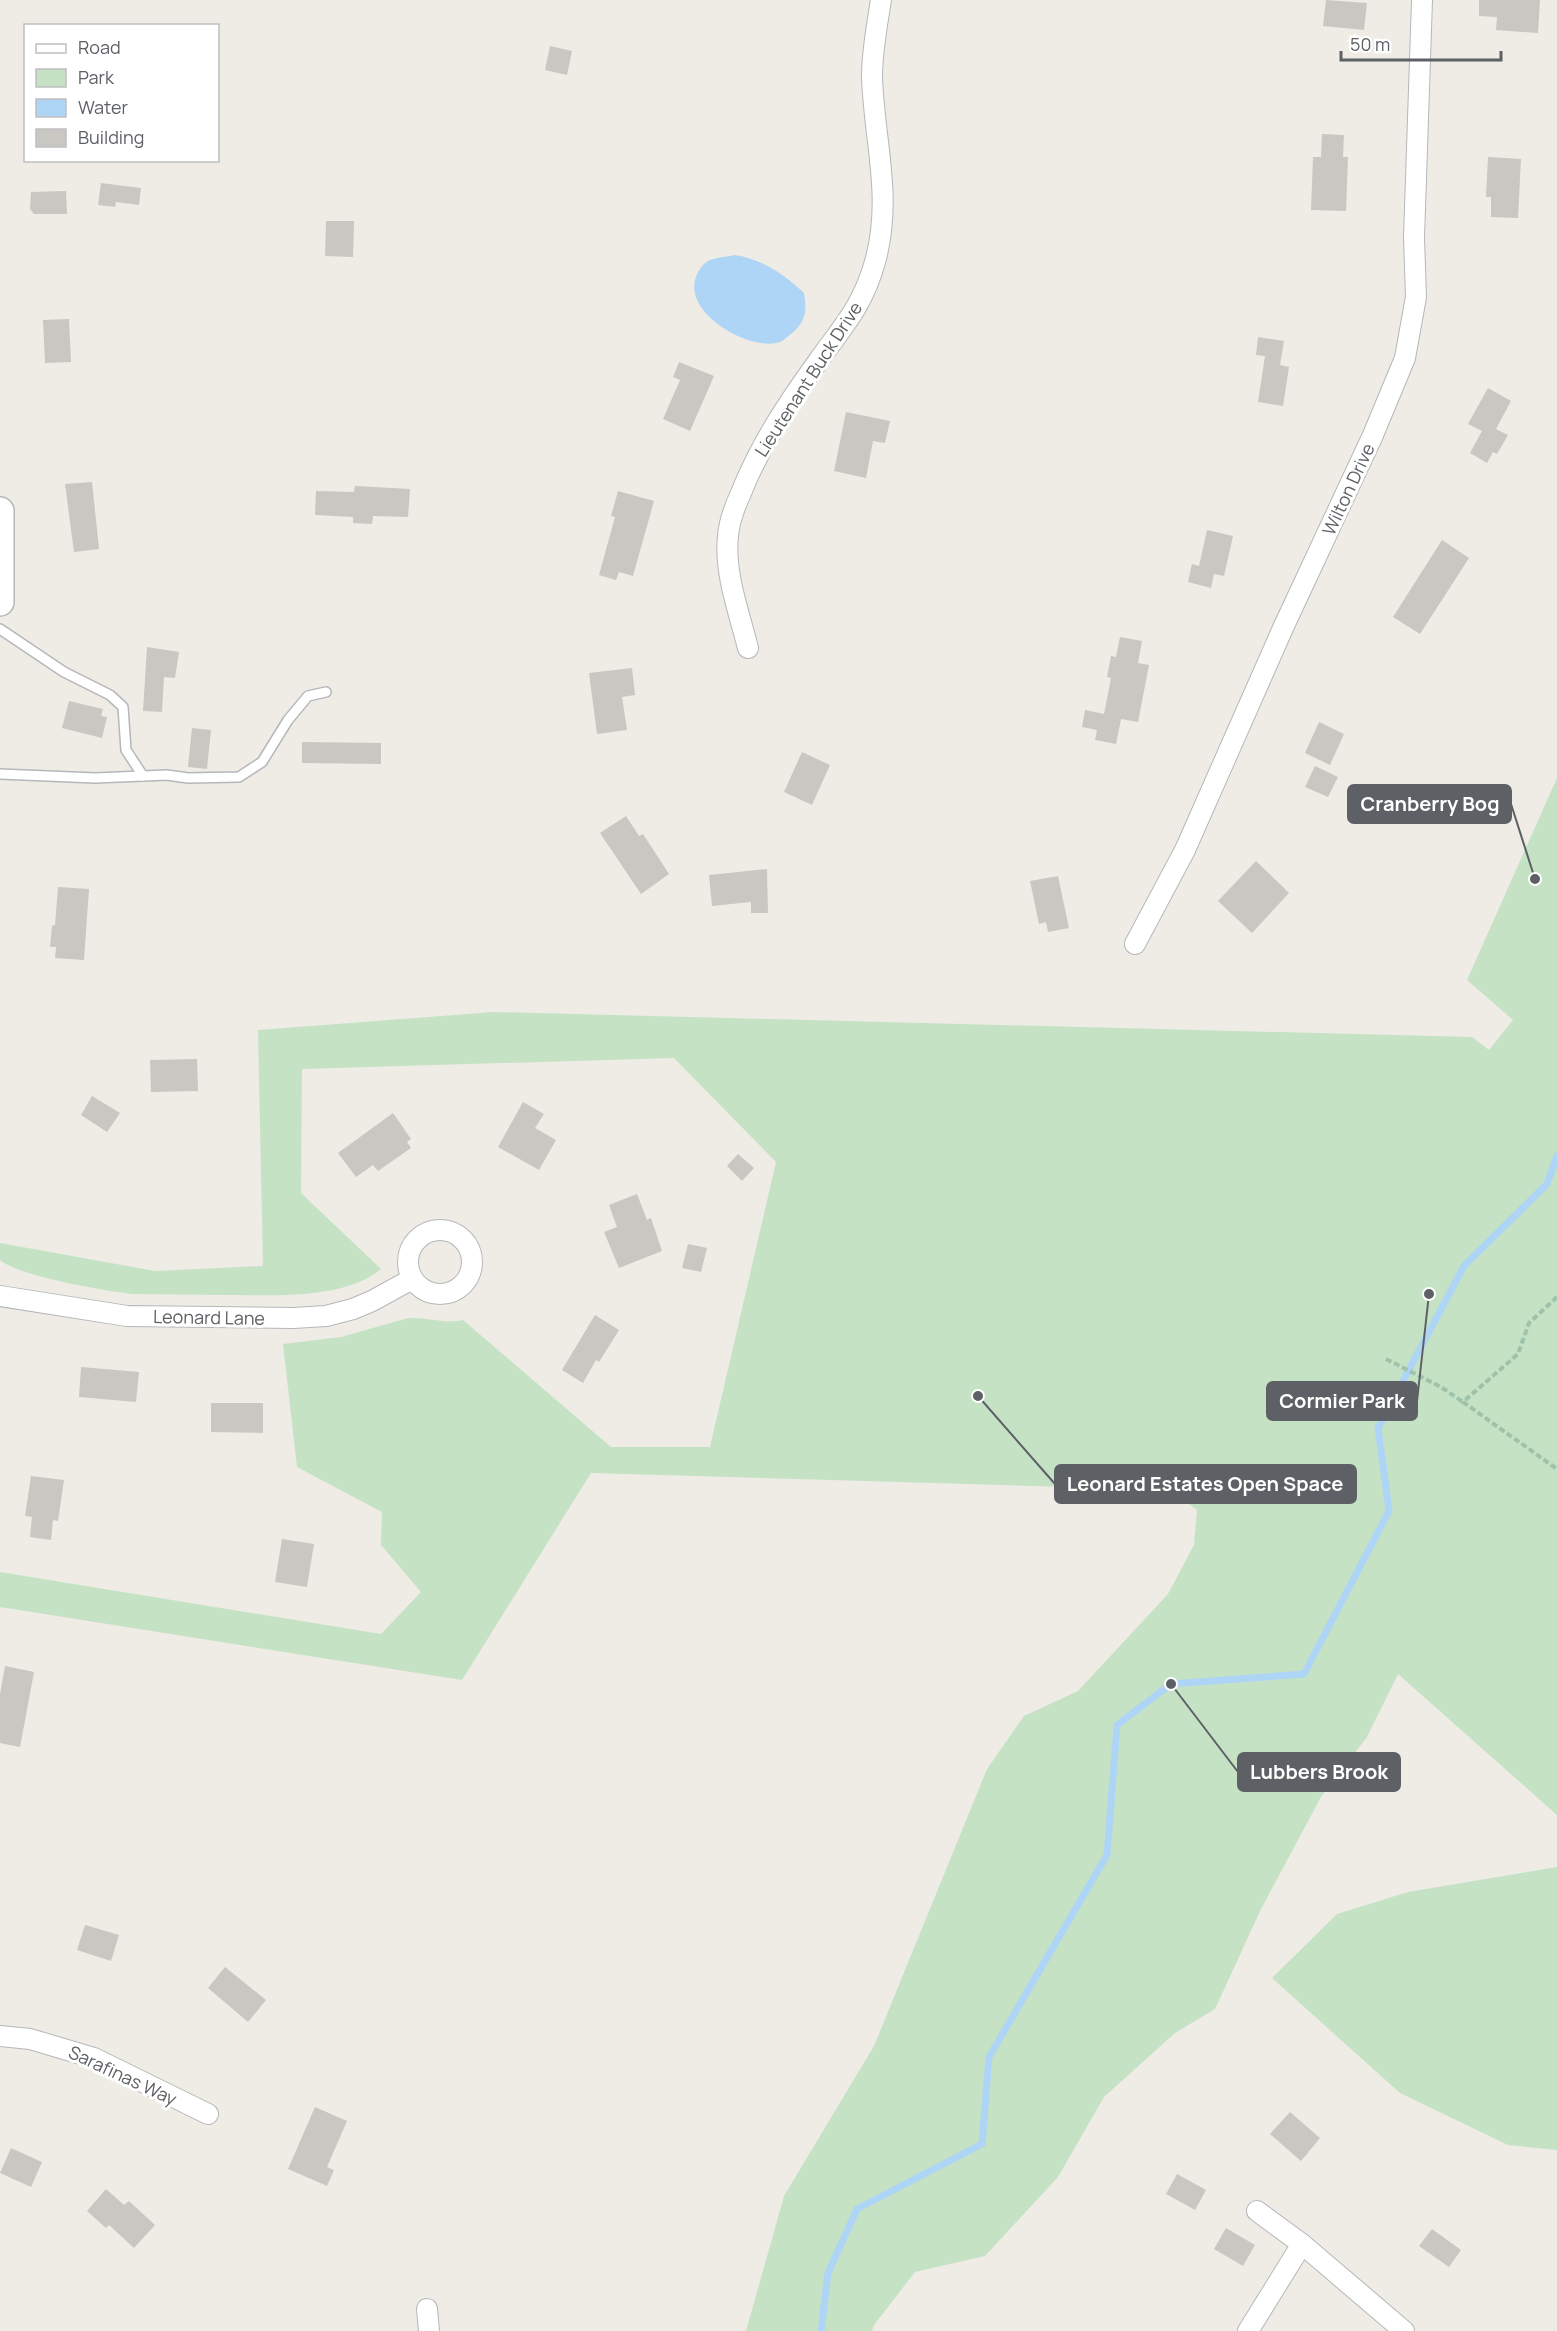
<svg xmlns="http://www.w3.org/2000/svg" width="1557" height="2331" font-family="Manrope,sans-serif">
	<style>
		.green { fill: #c5e2c5 }
		.water { fill: #aed5f5 }
		.lines { fill: none; stroke-linecap: round; stroke-linejoin: round }
		.stream { stroke: #aed5f5; stroke-width: 7 }
		.building { fill: #c9c7c2 }
		.lane-casing { stroke: #b5b7ba; stroke-width: 12 }
		.street-casing { stroke: #b5b7ba; stroke-width: 22 }
		.secondary-casing { stroke: #b4b7bb; stroke-width: 30 }
		.path { stroke: #9ec2aa; stroke-width: 4; stroke-dasharray: 6 3; stroke-linecap: butt }
		.lane { stroke: #fff; stroke-width: 9 }
		.street { stroke: #fff; stroke-width: 20 }
		.secondary { stroke: #fff; stroke-width: 27 }
		.labels { text-anchor: middle; dominant-baseline: central; stroke-width: 6; stroke-linejoin: round; paint-order: stroke }
		.street-label { font-size: 18px; fill: #5d6064; stroke: #fff }
		.leader { fill: none; stroke: #5d6064; stroke-width: 2 }
		.callout-dot { fill: #5d6064; stroke: #fff; stroke-width: 2 }
		.callout { fill: #5d6064; stroke: #5d6064; stroke-width: 2 }
		.callout-label { font-size: 20px; text-anchor: middle; font-weight: bold; fill: #fff }
	</style>
	<rect width="100%" height="100%" fill="#eeece5"/>
	<g class="green">
		<path d="M1557 778V1815L1398 1674 1367 1737 1321 1797 1261 1909 1215 2009 1175 2033 1104 2097 1058 2177 985 2256 915 2272 874 2325 872 2331H746L784 2196 874 2046 987 1769 1024 1716 1078 1691 1168 1594 1194 1545 1197 1510 1171 1490 591 1473 462 1680 0 1607V1572L381 1634 421 1592 381 1545 382 1512 297 1467 283 1344 341 1337 408 1318C427 1317 444 1324 463 1320L611 1447H710L776 1162 674 1058 302 1069 301 1193 381 1269C344 1300 272 1295 225 1295 194 1295 163 1294 133 1294 105 1291 18 1276 0 1260V1243L155 1271 263 1266 258 1030 494 1012 1472 1037 1489 1050 1513 1020 1467 980Z"/>
		<path d="M1557 1867V2150L1508 2145 1400 2093 1272 1978 1337 1914 1408 1892Z"/>
	</g>
	<path class="water" d="M735 255C764 260 784 274 804 293 807 311 806 322 791 334 788 336 784 340 780 342 750 352 686 315 695 280 697 273 701 265 708 261 716 257 727 257 735 255Z"/>
	<g class="lines">
		<path class="stream" d="M821 2331 828 2273 857 2209 982 2144 989 2057 1107 1855 1117 1725 1171 1684 1304 1674 1389 1511 1378 1428 1464 1266 1547 1184 1557 1156"/>
	</g>
	<g class="building">
		<path d="M1326 0 1367 3 1364 30 1323 26Z"/>
		<path d="M1479 0H1540L1538 33 1496 30 1497 17 1479 16Z"/>
		<path d="M550 46 572 51 567 75 545 70Z"/>
		<path d="M1322 134 1344 135 1343 157H1348L1346 211 1311 210 1313 157H1321Z"/>
		<path d="M1488 157 1521 159 1518 218 1491 217V197H1486Z"/>
		<path d="M101 183 141 188 139 205 116 202 115 207 98 205Z"/>
		<path d="M66 191 67 214H34L30 209 31 192Z"/>
		<path d="M326 221H354L353 257 325 256Z"/>
		<path d="M69 319 71 362 45 363 43 320Z"/>
		<path d="M1258 337 1284 341 1280 365 1289 367 1283 406 1258 402 1265 356 1256 355Z"/>
		<path d="M679 362 714 376 690 431 663 419 680 380 673 377Z"/>
		<path d="M1488 388 1511 401 1496 429 1508 435 1497 454 1493 452 1487 463 1470 453 1482 431 1468 424Z"/>
		<path d="M846 412 890 421 885 443 873 441 866 478 834 471Z"/>
		<path d="M92 482 99 549 74 552 65 484Z"/>
		<path d="M355 486 410 489 408 517 373 516 372 524 353 523V517L315 515 316 491 354 492Z"/>
		<path d="M618 491 654 501 633 576 619 572 616 580 599 575 615 517 611 516Z"/>
		<path d="M1207 530 1233 536 1224 576 1214 574 1211 588 1188 582 1192 564 1199 566Z"/>
		<path d="M1442 540 1469 558 1420 634 1393 617Z"/>
		<path d="M1120 637 1142 641 1138 663 1149 665 1138 722 1121 719 1116 744 1095 740 1097 730 1082 727 1085 710 1104 714 1111 678 1107 677 1111 656 1116 657Z"/>
		<path d="M147 647 179 652 175 678 164 677 162 712 143 711Z"/>
		<path d="M632 668 635 695 622 697 627 730 597 734 589 673Z"/>
		<path d="M69 701 103 709 101 716 107 717 102 738 62 728Z"/>
		<path d="M1319 722 1344 734 1330 765 1305 753Z"/>
		<path d="M192 728 211 730 207 769 188 767Z"/>
		<path d="M302 742 381 743V764L302 763Z"/>
		<path d="M802 752 830 765 812 805 784 792Z"/>
		<path d="M1315 766 1338 777 1328 797 1305 787Z"/>
		<path d="M626 816 639 836 643 834 669 874 641 894 600 833Z"/>
		<path d="M1256 861 1289 893 1252 933 1218 901Z"/>
		<path d="M767 869 768 913H751V902L712 906 709 875Z"/>
		<path d="M1058 876 1069 928 1048 932 1046 922 1039 924 1030 881Z"/>
		<path d="M58 887 89 889 84 960 55 958 56 947H50L52 926 55 925Z"/>
		<path d="M197 1059 198 1091 151 1092 150 1060Z"/>
		<path d="M92 1096 120 1113 107 1132 81 1115Z"/>
		<path d="M523 1102 544 1114 535 1128 556 1140 539 1170 498 1147Z"/>
		<path d="M393 1113 411 1139 407 1142 411 1148 378 1171 373 1165 356 1177 338 1153Z"/>
		<path d="M738 1154 754 1168 742 1181 727 1166Z"/>
		<path d="M637 1194 647 1220 651 1218 662 1251 619 1268 604 1232 617 1227 609 1205Z"/>
		<path d="M688 1244 707 1248 701 1272 682 1268Z"/>
		<path d="M595 1315 619 1330 599 1362 596 1360 583 1383 562 1370Z"/>
		<path d="M81 1367 139 1372 136 1402 79 1397Z"/>
		<path d="M211 1403H263V1433L211 1432Z"/>
		<path d="M31 1476 64 1480 58 1521 53 1520 51 1540 30 1537 32 1517 25 1516Z"/>
		<path d="M282 1539 314 1544 307 1587 275 1582Z"/>
		<path d="M5 1666 34 1672 20 1747 0 1743V1694Z"/>
		<path d="M85 1925 119 1935 111 1961 77 1950Z"/>
		<path d="M225 1967 266 2000 248 2022 208 1988Z"/>
		<path d="M315 2107 347 2121 327 2167 334 2170 327 2186 288 2169Z"/>
		<path d="M1290 2112 1320 2138 1301 2161 1270 2134Z"/>
		<path d="M11 2148 42 2162 31 2187 0 2173Z"/>
		<path d="M1177 2174 1206 2190 1195 2210 1166 2194Z"/>
		<path d="M106 2189 124 2205 129 2201 155 2225 134 2248 109 2225 106 2228 87 2211Z"/>
		<path d="M1226 2228 1255 2245 1243 2266 1214 2249Z"/>
		<path d="M1432 2229 1461 2250 1449 2267 1419 2246Z"/>
	</g>
	<g class="lines">
		<defs>
			<g id="lane">
				<path d="M0 629 64 672 110 695 123 707 126 750 143 776"/>
				<path d="M0 774 95 778 167 775 188 778 239 777 262 762 288 720 308 696 326 692"/>
			</g>
			<g id="street">
				<path d="M748 648C739 612 724 573 728 536 729 521 735 506 741 493 761 443 788 403 819 360 844 325 863 305 875 262 893 197 874 141 872 77 872 51 877 25 881 0"/>
				<path d="M1135 944 1185 850 1283 628 1373 435 1405 358 1416 297 1414 238 1422 0"/>
				<circle cx="440" cy="1262" r="32"/>
				<path d="M0 1296 127 1316 293 1318 326 1316 353 1309 372 1301 412 1279"/>
				<path d="M0 2036 30 2039 94 2058 208 2114"/>
				<path d="M1257 2211 1302 2244 1404 2331"/>
				<path d="M427 2309 429 2331"/>
				<path d="M1248 2331 1302 2244"/>
			</g>
			<path id="secondary" d="M0 511V602"/>
		</defs>
		<use href="#lane" class="lane-casing"/>
		<use href="#street" class="street-casing"/>
		<use href="#secondary" class="secondary-casing"/>
		<g class="path">
			<path d="M1557 1297 1529 1323 1518 1354 1463 1402 1557 1469"/>
			<path d="M1386 1359 1441 1387 1463 1402"/>
		</g>
		<use href="#lane" class="lane"/>
		<use href="#street" class="street"/>
		<use href="#secondary" class="secondary"/>
	</g>
	<g class="labels">
		<g class="street-label">
			<text transform="translate(808 379) rotate(-57)">Lieutenant Buck Drive</text>
			<text transform="translate(1348 489) rotate(-65)">Wilton Drive</text>
			<text transform="translate(209 1317) rotate(1)">Leonard Lane</text>
			<text transform="translate(123 2075) rotate(25)">Sarafinas Way</text>
		</g>
	</g>
	<path class="leader" d="M1535 879L1511 804M1429 1294L1417 1401M978 1396L1055 1484M1171 1684L1238 1772"/>
	<g class="callout-dot">
		<circle cx="1535" cy="879" r="6"/>
		<circle cx="1429" cy="1294" r="6"/>
		<circle cx="978" cy="1396" r="6"/>
		<circle cx="1171" cy="1684" r="6"/>
	</g>
	<g class="callout">
		<rect x="1348" y="785" width="163" height="38" rx="6"/>
		<rect x="1267" y="1382" width="150" height="38" rx="6"/>
		<rect x="1055" y="1465" width="301" height="38" rx="6"/>
		<rect x="1238" y="1753" width="162" height="38" rx="6"/>
	</g>
	<g class="callout-label">
		<text x="1430" y="811">Cranberry Bog</text>
		<text x="1342" y="1408">Cormier Park</text>
		<text x="1205" y="1491">Leonard Estates Open Space</text>
		<text x="1319" y="1779">Lubbers Brook</text>
	</g>
	<rect x="24" y="24" width="195" height="138" fill="#ffffff" stroke="#bebfc1" stroke-width="1.5"/>
	<rect x="36" y="44" width="30" height="9" fill="#ffffff" stroke="#bebfc1" stroke-width="1.5"/>
	<text x="78" y="54" font-size="18" fill="#5d6064">Road</text>
	<rect x="36" y="69" width="30" height="18" fill="#c5e2c5" stroke="#bebfc1" stroke-width="1.5"/>
	<text x="78" y="84" font-size="18" fill="#5d6064">Park</text>
	<rect x="36" y="99" width="30" height="18" fill="#aed5f5" stroke="#bebfc1" stroke-width="1.5"/>
	<text x="78" y="114" font-size="18" fill="#5d6064">Water</text>
	<rect x="36" y="129" width="30" height="18" fill="#c9c7c2" stroke="#bebfc1" stroke-width="1.5"/>
	<text x="78" y="144" font-size="18" fill="#5d6064">Building</text>
	<path d="M1341 51v9h160v-9" fill="none" stroke="#5d6064" stroke-width="3"/>
	<text x="1350" y="51" font-size="18" fill="#5d6064" stroke="#ffffff" stroke-width="4.5" paint-order="stroke">50 m</text>
</svg>
